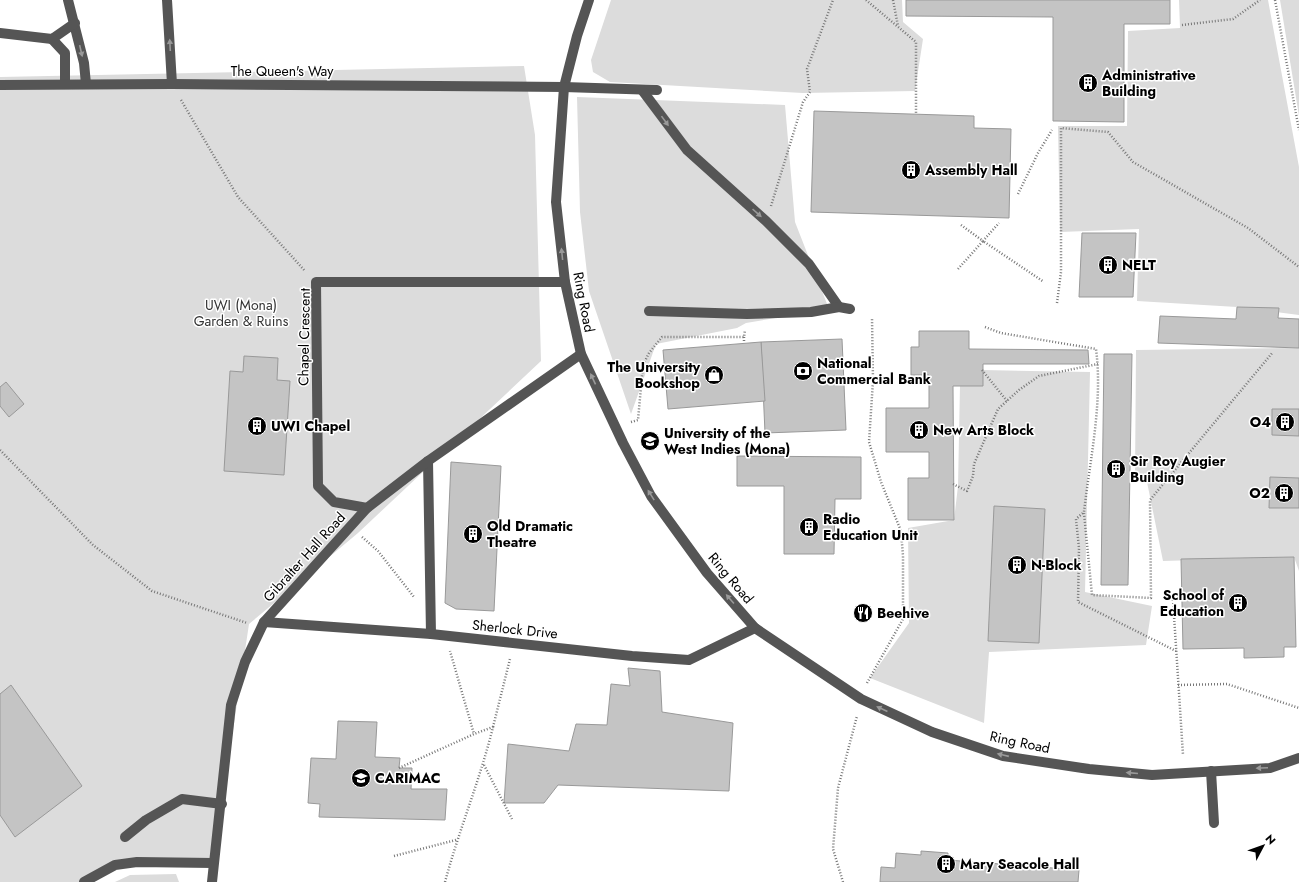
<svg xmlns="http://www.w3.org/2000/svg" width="1299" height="882" font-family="Jost,sans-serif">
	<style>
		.green { fill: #dcdcdc }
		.building { fill: #c4c4c4; stroke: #999 }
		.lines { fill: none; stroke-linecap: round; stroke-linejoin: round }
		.path { stroke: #777; stroke-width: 2.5; stroke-dasharray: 1 2; stroke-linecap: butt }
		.minor { stroke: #555; stroke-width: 10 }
		.oneway { fill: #999 }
		.labels { text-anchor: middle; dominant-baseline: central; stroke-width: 3; stroke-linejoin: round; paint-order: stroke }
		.street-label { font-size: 14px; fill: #000; stroke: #fff }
		.poi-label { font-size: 14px; font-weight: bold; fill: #000; stroke: #fff; text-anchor: start }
		.park-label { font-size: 14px; fill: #333; stroke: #fff }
	</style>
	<rect width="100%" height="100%" fill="#fff"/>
	<g class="green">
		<path d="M611 0H902L903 22 923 39 915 91 803 93 610 82 593 72 591 60Z"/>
		<path d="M1179 0H1268L1299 167V315L1237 307 1137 301 1139 229 1060 232 1058 126H1127L1128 31 1180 28Z"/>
		<path d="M1280 0H1299V116Z"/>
		<path d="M524 66 535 135 541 361 358 533 249 624 213 863 115 865 84 882H0V77Z"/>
		<path d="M577 97 785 105 795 222 829 309 746 323 737 328 656 344 631 414 589 291 580 212Z"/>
		<path d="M1299 348V571L1294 557 1163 561 1147 482 1135 478 1136 350Z"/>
		<path d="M982 370 1090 372 1085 592 1152 606 1146 645 989 652 984 723 870 678 909 623 908 528 954 520 958 486 960 386Z"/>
		<path d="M176 874 179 882H115L130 875Z"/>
	</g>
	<g class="building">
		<path d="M906 0H1170V24H1124V122L1056 121H1053V17L906 16Z"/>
		<path d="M814 111 974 116V128L1011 129 1009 218 811 212Z"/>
		<path d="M1082 233H1136L1133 297H1079Z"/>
		<path d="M1237 307 1279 308 1278 318 1299 319V348L1158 343 1160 316 1236 319Z"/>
		<path d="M919 331H969V349L1088 350 1089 364H983V386H953L954 520H908V478H929V452H886V408H929V375H911V347H919Z"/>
		<path d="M842 339 846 430 765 433 761 342Z"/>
		<path d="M761 342 765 401 668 409 663 350Z"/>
		<path d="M1104 354H1132L1128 585H1101Z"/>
		<path d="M244 356 278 358 277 380 290 381 284 475 224 471 230 371 243 372Z"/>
		<path d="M6 382 24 404 9 417 0 406V387Z"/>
		<path d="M1272 409H1299V436L1272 435Z"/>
		<path d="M737 456 861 457V499H835L834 554H784V486H737Z"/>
		<path d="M451 462 501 466 494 611 456 609 445 603Z"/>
		<path d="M1270 477 1299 478V508H1269Z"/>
		<path d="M994 506 1045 509 1039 643 988 641Z"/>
		<path d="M1294 557 1296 647H1284V657L1244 658V648L1183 649 1181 559Z"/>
		<path d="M628 668 660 671 662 712 733 723 729 791 558 785 544 803H504L508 744 569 751 576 724 607 725 611 684 630 686Z"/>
		<path d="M11 685 82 786 15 837 0 815V694Z"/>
		<path d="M338 721 377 722 375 757 400 758 399 768H412L411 789H447L445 820 319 817 320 804 308 803 311 758 336 759Z"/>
		<path d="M921 851 948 853V860L1079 870 1078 882H880L881 867 895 868 896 853 921 855Z"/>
	</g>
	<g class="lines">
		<g class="path">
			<path d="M866 0 916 42V113"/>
			<path d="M893 0 898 26"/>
			<path d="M1275 0 1299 130"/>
			<path d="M1182 25 1233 19 1260 0"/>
			<path d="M181 100 238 197 305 271"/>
			<path d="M1018 194 1038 153 1052 130"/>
			<path d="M771 206 803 102 810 92 807 69 833 0"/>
			<path d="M961 225 983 241 999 223"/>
			<path d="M958 269 983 241 1044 282"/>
			<path d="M1057 303 1061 272V128L1108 132 1133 162 1248 228 1299 267"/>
			<path d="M985 327 1001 333 1096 349C1103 402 1090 459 1084 512L1076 519 1079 548 1078 602 1176 651"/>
			<path d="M744 337V343"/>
			<path d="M982 370 1007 401"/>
			<path d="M631 422 638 420 643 365 649 353 662 337H744L745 330"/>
			<path d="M0 450 93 545 152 591 247 623"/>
			<path d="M953 484 967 491 973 476 974 464 998 409 1019 390 1039 376 1098 364"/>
			<path d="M1084 513 1092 595 1151 598 1150 500 1273 352"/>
			<path d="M362 537 378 551 414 597"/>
			<path d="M1173 600 1183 755"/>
			<path d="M867 683 903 619V556L901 531 881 482 869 442 873 381 872 318"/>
			<path d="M1178 685 1227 684 1299 708"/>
			<path d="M493 727 510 659"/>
			<path d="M484 765 512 819"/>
			<path d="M399 768 474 734 450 651"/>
			<path d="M394 856 456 840"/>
			<path d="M445 882C459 830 480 780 493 727L474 734"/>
			<path d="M843 882 833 849 838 788 857 716"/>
		</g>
		<g class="minor">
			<path d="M68 0 84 63 86 84"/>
			<path d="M167 0 172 84"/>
			<path d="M589 0 577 36 564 87 556 202 565 282 581 354 623 443 651 496 707 573 755 628 861 699 932 732 1003 756 1089 769 1152 775 1270 768 1299 758"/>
			<path d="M0 33 52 39 75 23"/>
			<path d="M52 39 65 53V84"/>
			<path d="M0 85 172 84 564 87 657 90"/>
			<path d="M642 90 687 150 766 221 809 264 839 307"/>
			<path d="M649 311 747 314 811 312 839 307 850 309"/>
			<path d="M428 461 431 634"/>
			<path d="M367 508 334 502 318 486 316 282H565"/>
			<path d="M264 622 431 634 632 656 689 660 755 628"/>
			<path d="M1211 771 1214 823"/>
			<path d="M125 837 146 820 182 799 222 804"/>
			<path d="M84 882 115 865 137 862 213 863"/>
			<path d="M212 882 231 705 245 662 264 622 367 508 428 461 581 354"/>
		</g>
	</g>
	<defs><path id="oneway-solid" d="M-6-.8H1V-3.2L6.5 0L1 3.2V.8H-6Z"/></defs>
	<g class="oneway">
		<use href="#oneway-solid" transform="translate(170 45) rotate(-93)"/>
		<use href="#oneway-solid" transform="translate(81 51) rotate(77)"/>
		<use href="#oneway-solid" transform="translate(665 121) rotate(54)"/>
		<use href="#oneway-solid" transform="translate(757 213) rotate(42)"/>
		<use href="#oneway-solid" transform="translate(562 254) rotate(-96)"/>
		<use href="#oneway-solid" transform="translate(593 379) rotate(-115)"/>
		<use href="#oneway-solid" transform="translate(651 495) rotate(-122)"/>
		<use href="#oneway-solid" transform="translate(730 599) rotate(-131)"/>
		<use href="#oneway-solid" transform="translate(882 709) rotate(-155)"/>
		<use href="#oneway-solid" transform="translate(1003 755) rotate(-167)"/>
		<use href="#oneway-solid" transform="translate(1262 768) rotate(177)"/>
		<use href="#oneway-solid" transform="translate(1132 773) rotate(-175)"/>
	</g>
	<defs>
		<symbol id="building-disc" viewBox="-11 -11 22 22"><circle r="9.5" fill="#000" stroke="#fff"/><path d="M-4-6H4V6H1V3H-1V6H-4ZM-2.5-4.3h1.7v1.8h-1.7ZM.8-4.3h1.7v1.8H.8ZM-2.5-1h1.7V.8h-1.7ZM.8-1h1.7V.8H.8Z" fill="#fff"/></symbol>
		<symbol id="bank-disc" viewBox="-11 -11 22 22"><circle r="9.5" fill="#000" stroke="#fff"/><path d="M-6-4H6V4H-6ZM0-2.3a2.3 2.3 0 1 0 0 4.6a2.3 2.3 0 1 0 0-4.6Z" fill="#fff"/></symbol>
		<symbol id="shop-disc" viewBox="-11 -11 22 22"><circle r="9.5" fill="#000" stroke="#fff"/><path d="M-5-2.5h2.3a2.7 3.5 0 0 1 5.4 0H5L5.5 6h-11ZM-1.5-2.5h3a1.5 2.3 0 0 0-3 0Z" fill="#fff"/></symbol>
		<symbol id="university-disc" viewBox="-11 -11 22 22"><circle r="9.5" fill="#000" stroke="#fff"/><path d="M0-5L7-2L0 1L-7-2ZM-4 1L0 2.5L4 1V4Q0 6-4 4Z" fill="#fff"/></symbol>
		<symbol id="restaurant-disc" viewBox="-11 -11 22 22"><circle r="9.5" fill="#000" stroke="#fff"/><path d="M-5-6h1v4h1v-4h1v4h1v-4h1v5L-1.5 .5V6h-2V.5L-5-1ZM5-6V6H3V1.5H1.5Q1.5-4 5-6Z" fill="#fff"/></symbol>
		<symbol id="school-disc" viewBox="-11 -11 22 22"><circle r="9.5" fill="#000" stroke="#fff"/><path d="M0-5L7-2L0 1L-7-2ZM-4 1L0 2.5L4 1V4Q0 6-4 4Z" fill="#fff"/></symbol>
	</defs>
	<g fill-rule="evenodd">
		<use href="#building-disc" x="1077" y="72" width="22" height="22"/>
		<use href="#building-disc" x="900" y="159" width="22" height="22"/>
		<use href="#building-disc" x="1097" y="254" width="22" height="22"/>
		<use href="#bank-disc" x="792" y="360" width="22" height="22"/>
		<use href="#shop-disc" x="703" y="364" width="22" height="22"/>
		<use href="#building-disc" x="1274" y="411" width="22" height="22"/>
		<use href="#building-disc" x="246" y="415" width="22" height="22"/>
		<use href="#building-disc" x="908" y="419" width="22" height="22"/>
		<use href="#university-disc" x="639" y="430" width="22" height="22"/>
		<use href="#building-disc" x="1105" y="458" width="22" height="22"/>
		<use href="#building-disc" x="1273" y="482" width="22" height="22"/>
		<use href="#building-disc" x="798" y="516" width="22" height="22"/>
		<use href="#building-disc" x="462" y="523" width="22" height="22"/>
		<use href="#building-disc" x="1006" y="554" width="22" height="22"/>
		<use href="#building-disc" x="1227" y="592" width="22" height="22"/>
		<use href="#restaurant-disc" x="852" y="602" width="22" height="22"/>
		<use href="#school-disc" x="350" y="767" width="22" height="22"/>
		<use href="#building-disc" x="935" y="853" width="22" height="22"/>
	</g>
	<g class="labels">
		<g class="street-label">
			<text x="282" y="71">The Queen's Way</text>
			<text transform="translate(584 302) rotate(79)">Ring Road</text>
			<text transform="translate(304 337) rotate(-89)">Chapel Crescent</text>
			<text transform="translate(304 557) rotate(-48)">Gibralter Hall Road</text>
			<text transform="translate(731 578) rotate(50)">Ring Road</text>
			<text transform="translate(515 629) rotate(6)">Sherlock Drive</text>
			<text transform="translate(1020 742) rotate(12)">Ring Road</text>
		</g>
		<g class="poi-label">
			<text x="1102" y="75">Administrative<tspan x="1102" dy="16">Building</tspan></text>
			<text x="925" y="170">Assembly Hall</text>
			<text x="1122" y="265">NELT</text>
			<text x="817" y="363">National<tspan x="817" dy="16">Commercial Bank</tspan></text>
			<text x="700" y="367" text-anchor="end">The University<tspan x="700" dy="16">Bookshop</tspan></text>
			<text x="1271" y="422" text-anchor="end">O4</text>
			<text x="271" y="426">UWI Chapel</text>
			<text x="933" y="430">New Arts Block</text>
			<text x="664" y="433">University of the<tspan x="664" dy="16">West Indies (Mona)</tspan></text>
			<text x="1130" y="461">Sir Roy Augier<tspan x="1130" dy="16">Building</tspan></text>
			<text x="1270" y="493" text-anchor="end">O2</text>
			<text x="823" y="519">Radio<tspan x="823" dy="16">Education Unit</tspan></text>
			<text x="487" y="526">Old Dramatic<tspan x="487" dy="16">Theatre</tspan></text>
			<text x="1031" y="565">N-Block</text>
			<text x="1224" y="595" text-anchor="end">School of<tspan x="1224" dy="16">Education</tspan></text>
			<text x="877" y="613">Beehive</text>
			<text x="375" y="778">CARIMAC</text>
			<text x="960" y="864">Mary Seacole Hall</text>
		</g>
		<g class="park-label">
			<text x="241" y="305">UWI (Mona)<tspan x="241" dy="16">Garden &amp; Ruins</tspan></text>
		</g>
	</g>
	<g transform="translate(1263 846) rotate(49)" stroke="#ffffff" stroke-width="3" paint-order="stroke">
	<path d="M0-3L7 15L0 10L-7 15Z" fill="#000000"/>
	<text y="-6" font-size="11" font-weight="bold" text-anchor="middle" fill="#000000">N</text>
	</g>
</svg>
